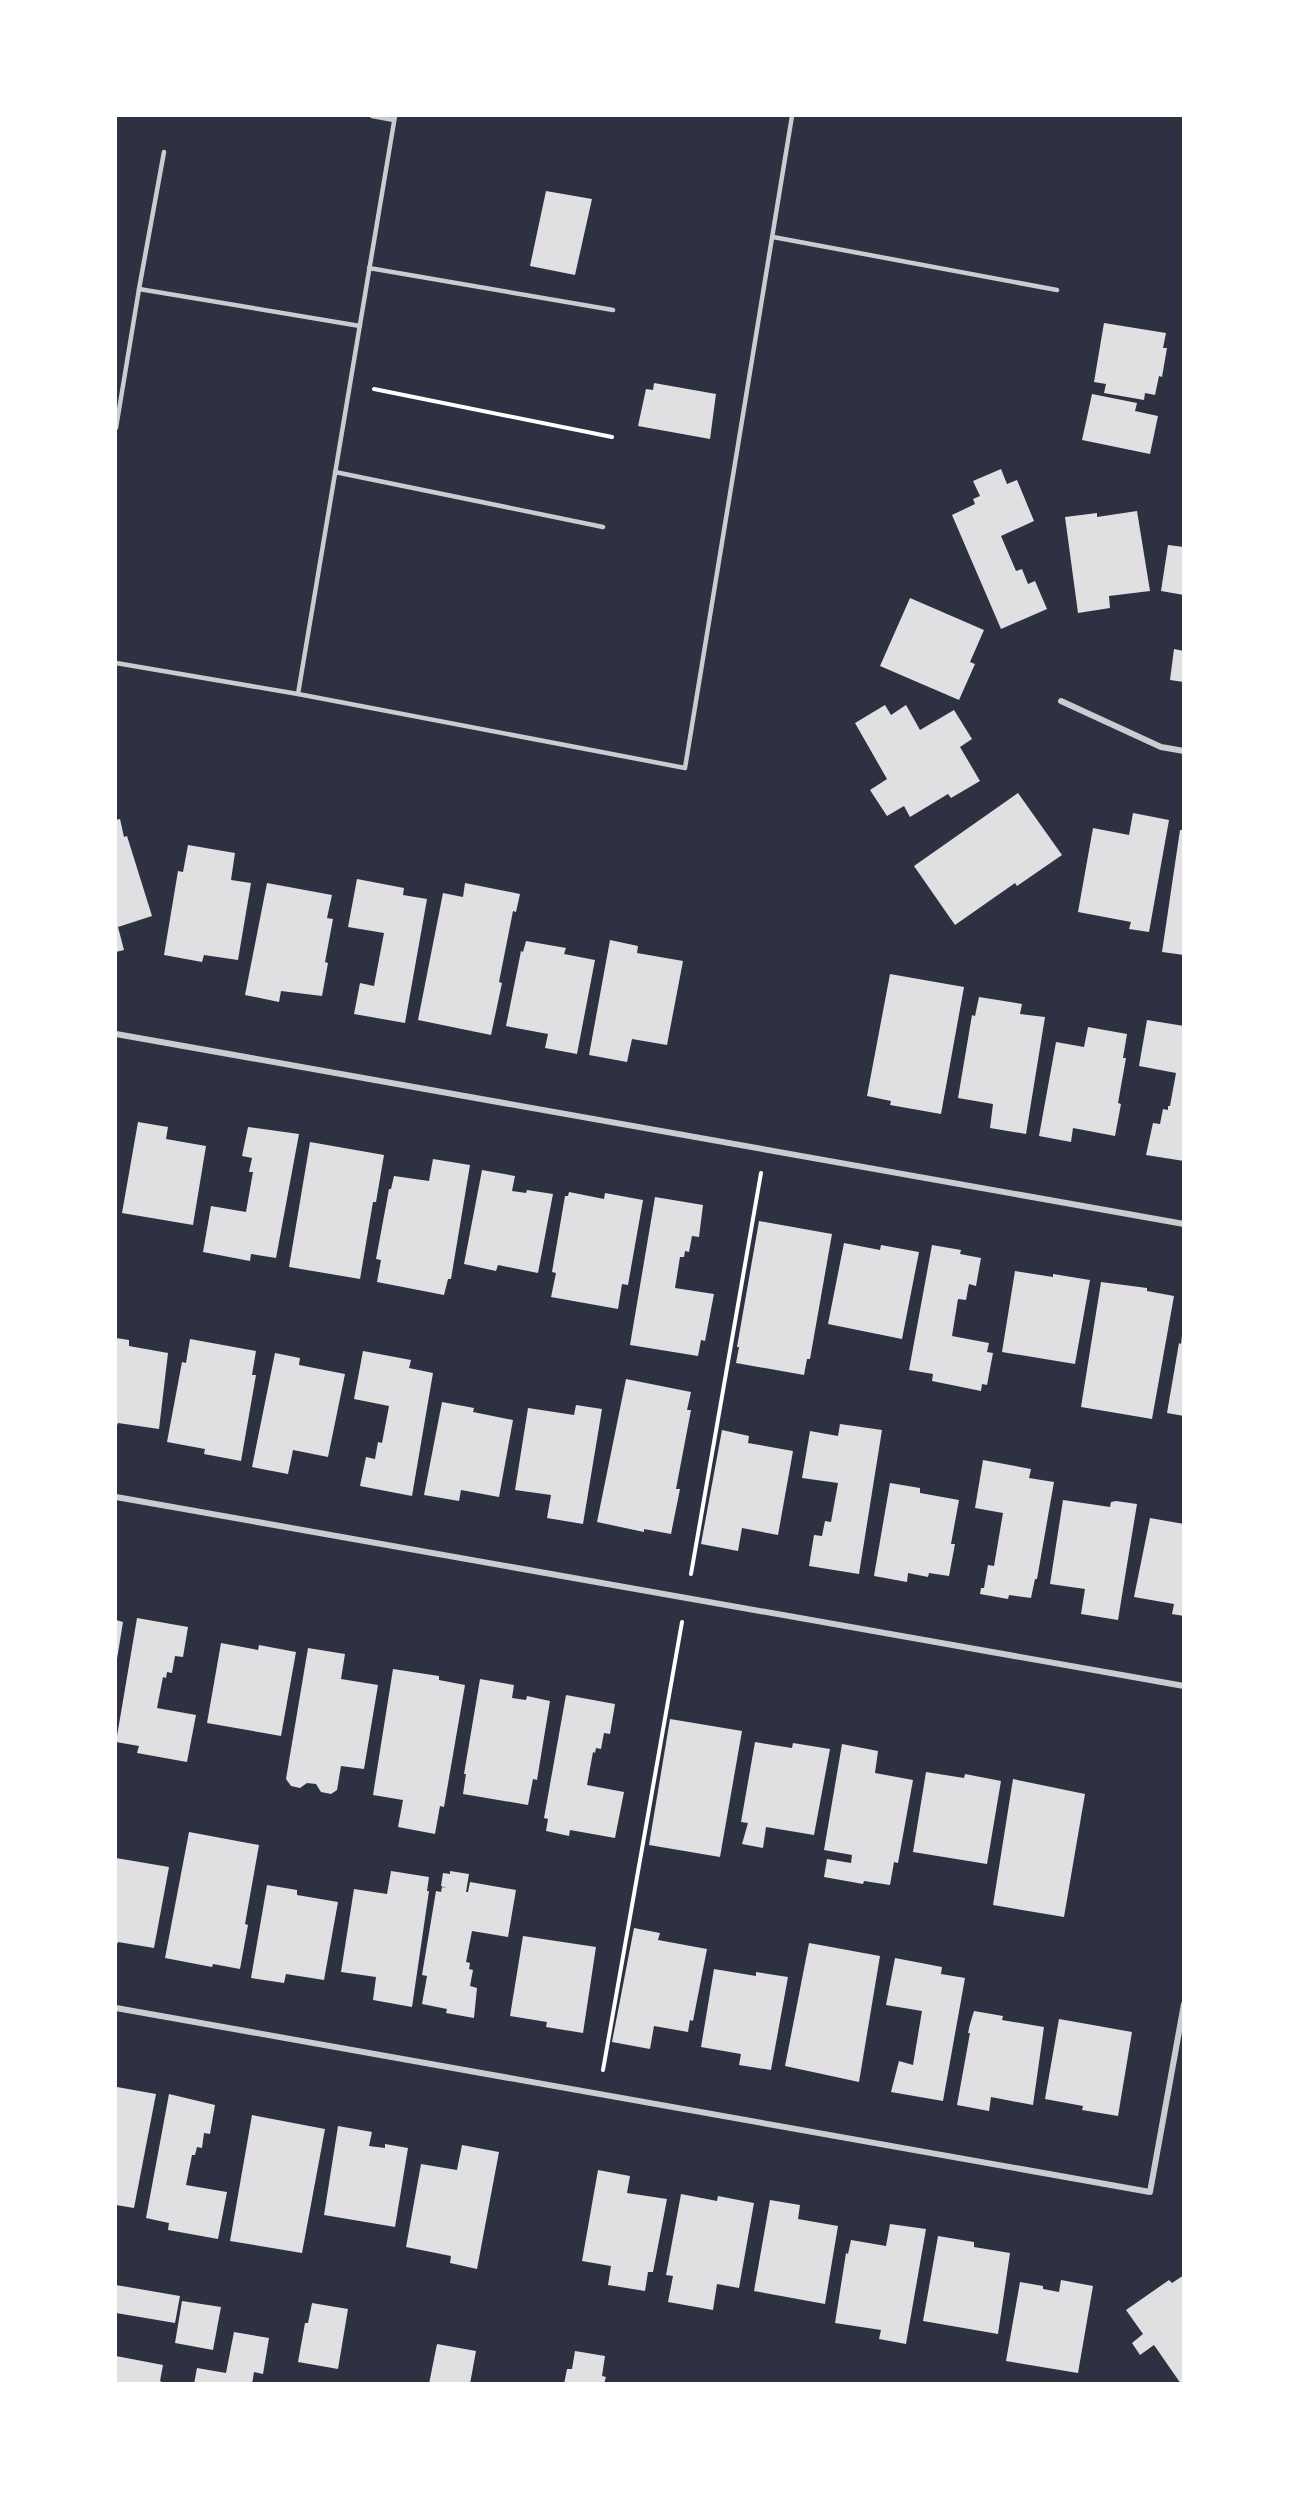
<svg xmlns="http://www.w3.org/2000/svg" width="1299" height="2499" font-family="Barlow,sans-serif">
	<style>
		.building { fill: #e0e0e3 }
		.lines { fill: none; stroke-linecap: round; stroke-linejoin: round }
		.path { stroke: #fff; stroke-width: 4 }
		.service { stroke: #caccd0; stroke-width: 4.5 }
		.minor { stroke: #caccd0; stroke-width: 6 }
	</style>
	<rect width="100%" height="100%" fill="#2d3142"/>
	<g class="building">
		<path d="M546 191 592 199 575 275 530 266Z"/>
		<path d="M1104 323 1166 333 1163 348H1167L1162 377 1159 376 1155 395 1145 393 1144 400 1104 393 1106 384 1094 382Z"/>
		<path d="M654 383 716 394 710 439 638 426 646 389 653 390Z"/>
		<path d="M1092 394 1137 403 1135 411 1158 416 1150 454 1082 440Z"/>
		<path d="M1001 469 1007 484 1017 480 1034 521 1001 536 1016 571 1022 569 1028 584 1035 581 1047 609 1001 629 952 515 975 504 973 499 980 496 973 481Z"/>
		<path d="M1137 511 1150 591 1109 596 1110 608 1078 613 1065 517 1097 513V517Z"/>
		<path d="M1168 545 1184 547V595L1161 591Z"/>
		<path d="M910 598 984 630 970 662 975 664 959 700 880 666Z"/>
		<path d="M1174 649 1184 651V682L1170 680Z"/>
		<path d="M885 705 891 715 906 705 920 730 954 710 972 739 960 747 980 781 951 798 948 794 910 817 904 806 887 816 870 790 887 779 855 723Z"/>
		<path d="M1018 793 1062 855 1017 886 1015 883 955 925 914 866Z"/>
		<path d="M1133 813 1169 820 1149 932 1129 929 1131 922 1078 912 1093 828 1129 835Z"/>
		<path d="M120 819 124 837 127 836 152 916 118 927 124 950 116 952V820Z"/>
		<path d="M1180 830H1184V955L1162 952Z"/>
		<path d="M188 845 235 853 231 880 251 883 238 960 204 955 202 962 164 955 178 871 183 872Z"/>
		<path d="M357 879 404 888 403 895 427 899 405 1023 354 1014 360 983 374 986 384 933 348 927Z"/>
		<path d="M267 883 332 895 327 918 333 919 325 962 328 963 322 996 281 991 279 1002 245 995Z"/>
		<path d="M465 883 520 894 516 912 513 911 499 982 502 983 491 1035 418 1020 443 893 463 897Z"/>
		<path d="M610 940 638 946 637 953 683 961 667 1045 632 1039 627 1062 589 1055Z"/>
		<path d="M526 941 566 948 564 954 595 960 577 1054 545 1048 548 1034 506 1026 521 951 523 952Z"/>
		<path d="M890 974 964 987 941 1114 890 1105 891 1101 867 1096Z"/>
		<path d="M979 997 1022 1004 1020 1014 1045 1017 1026 1134 990 1128 993 1104 958 1098 972 1015 975 1016Z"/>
		<path d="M1147 1020 1184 1026V1161L1146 1155 1153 1123 1160 1124 1163 1109 1168 1110V1106H1170L1176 1073 1139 1066Z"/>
		<path d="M1088 1027 1127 1034 1123 1058H1126L1118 1103 1121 1104 1115 1136 1073 1128 1071 1142 1039 1136 1056 1042 1084 1047Z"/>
		<path d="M138 1122 168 1127 166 1139 206 1146 193 1225 122 1213Z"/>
		<path d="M248 1127 299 1134 276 1258 251 1254 250 1261 203 1252 211 1206 246 1212 253 1172H249L252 1158 242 1156Z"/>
		<path d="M310 1142 384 1155 376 1202H373L360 1279 289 1267Z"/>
		<path d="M433 1159 470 1165 451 1279H448L444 1295 377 1282 381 1260 376 1259 389 1189H391L394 1176 429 1181Z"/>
		<path d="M482 1170 515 1176 512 1191 526 1193 527 1190 553 1194 538 1273 498 1265 496 1271 464 1264Z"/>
		<path d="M569 1192 604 1199 605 1193 643 1200 628 1285 622 1284 618 1309 551 1297 556 1273 552 1272 565 1196H568Z"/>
		<path d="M655 1197 703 1205 699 1237 692 1236 689 1252 685 1251 684 1257H680L675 1288 714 1294 705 1341 701 1340 698 1356 630 1345Z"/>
		<path d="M759 1221 832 1234 810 1359H807L804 1375 736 1363 739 1347H737Z"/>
		<path d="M844 1243 880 1250 881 1245 919 1252 902 1339 828 1324Z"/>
		<path d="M932 1245 961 1250 960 1254 981 1258 976 1286 969 1284 966 1300 958 1299 952 1336 989 1343 987 1352 993 1353 987 1385 982 1384 981 1391 932 1381 933 1374 909 1370Z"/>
		<path d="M1015 1271 1053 1277V1274L1090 1280 1075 1364 1002 1352Z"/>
		<path d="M1101 1282 1147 1288V1291L1174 1296 1152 1419 1081 1407Z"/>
		<path d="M1182 1335H1184V1416L1167 1413 1179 1343 1181 1344Z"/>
		<path d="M116 1338 129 1340V1346L168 1353 159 1429 118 1423 116 1428Z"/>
		<path d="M190 1339 256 1351 252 1375H256L241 1461 204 1454 205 1449 167 1442 182 1362 186 1363Z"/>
		<path d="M363 1351 411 1360 409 1368 433 1373 412 1496 360 1486 366 1457 375 1459 378 1442 382 1443 389 1406 354 1399Z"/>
		<path d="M275 1353 300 1358 299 1365 345 1374 328 1457 293 1450 288 1474 252 1467Z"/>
		<path d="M626 1379 691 1392 687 1410H691L676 1489H680L671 1534 644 1529V1532L597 1522Z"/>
		<path d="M442 1402 474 1408 473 1412 513 1420 499 1497 461 1490 459 1501 424 1495Z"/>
		<path d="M576 1405 602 1409 583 1524 547 1518 551 1495 515 1490 528 1408 574 1415Z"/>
		<path d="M840 1424 882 1430 859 1574 809 1566 814 1535 822 1536 825 1521 831 1522 838 1483 802 1478 810 1431 838 1436Z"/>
		<path d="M722 1430 749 1436 748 1443 793 1451 778 1535 742 1528 738 1551 701 1544Z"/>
		<path d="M983 1460 1031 1469 1029 1478 1054 1482 1037 1579H1035L1031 1598 1009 1595 1008 1599 980 1594 981 1588H984L988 1565 994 1566 1003 1513 975 1508Z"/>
		<path d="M890 1483 920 1488V1493L959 1500 951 1544H955L949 1576 929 1573 928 1577 908 1573 907 1582 874 1576Z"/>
		<path d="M1063 1500 1110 1507 1111 1502 1116 1501 1137 1504 1118 1620 1081 1614 1085 1589 1050 1584Z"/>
		<path d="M1150 1518 1184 1524V1616L1172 1614 1174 1604 1134 1597Z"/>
		<path d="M137 1618 188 1627 183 1657 175 1656 172 1673 167 1672 166 1678 163 1677 157 1708 196 1715 187 1762 137 1753 139 1746 116 1742Z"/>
		<path d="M116 1620 123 1622 117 1659H116Z"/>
		<path d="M221 1643 258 1650 259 1645 296 1652 281 1736 207 1723Z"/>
		<path d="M308 1648 345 1654 341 1679 378 1685 364 1769 341 1766 337 1790 331 1794 321 1792 316 1784 307 1783 300 1788 291 1786 286 1779Z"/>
		<path d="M393 1669 439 1676V1680L465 1685 444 1807 440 1806 435 1834 398 1827 403 1800 373 1795Z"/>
		<path d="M480 1679 514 1685 512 1698 526 1700 527 1696 550 1701 537 1780 533 1779 528 1805 463 1794 466 1774H464Z"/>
		<path d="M566 1695 615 1704 610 1734 604 1733 601 1749 596 1748 595 1753 593 1752 587 1785 624 1792 615 1838 570 1830 569 1836 546 1831 548 1819 544 1818Z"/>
		<path d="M670 1719 742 1731 720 1857 649 1845Z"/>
		<path d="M755 1742 792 1748 793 1743 830 1749 814 1835 766 1827 763 1848 742 1844 748 1823 741 1822Z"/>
		<path d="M842 1744 878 1751 875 1773 913 1780 898 1863 894 1862 890 1885 864 1881 863 1884 824 1877 827 1859 851 1863 852 1855 824 1850Z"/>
		<path d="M926 1772 964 1778 965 1774 1001 1781 987 1864 913 1852Z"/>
		<path d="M1013 1779 1085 1794 1064 1917 993 1905Z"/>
		<path d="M189 1832 259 1845 245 1924 248 1925 240 1969 213 1964 212 1967 165 1958Z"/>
		<path d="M116 1858 169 1867 154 1948 118 1942 116 1947Z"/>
		<path d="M391 1871 429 1877 427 1891H429L412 2007 373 2000 376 1977 341 1972 354 1889 387 1894Z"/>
		<path d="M450 1871 469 1874 466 1892H468L470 1882 516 1890 508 1937 472 1931 466 1962 470 1963 469 1969 473 1970 470 1986 477 1988 474 2018 446 2013 447 2009 422 2004 427 1976 422 1975 436 1891 441 1892 442 1887 447 1888 441 1886 443 1873 450 1874Z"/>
		<path d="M267 1885 297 1890V1895L338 1902 324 1980 286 1974 284 1983 251 1978Z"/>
		<path d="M634 1928 660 1933 658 1940 707 1949 693 2021 690 2020 688 2032 654 2026 650 2049 612 2042Z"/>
		<path d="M523 1936 596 1947 583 2033 546 2027 547 2022 510 2016Z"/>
		<path d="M809 1943 880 1956 859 2082 785 2066Z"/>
		<path d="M895 1958 942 1967 941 1974 965 1978 943 2101 891 2092 899 2061 913 2065 922 2011 886 2005Z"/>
		<path d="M714 1969 756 1976V1972L788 1977 771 2070 739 2065 741 2054 701 2047Z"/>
		<path d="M974 2011 1003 2016 1002 2020 1044 2027 1033 2105 991 2097 989 2111 957 2105 970 2033H968L970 2024Z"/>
		<path d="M1059 2019 1132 2032 1118 2116 1082 2110 1083 2106 1045 2099Z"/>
		<path d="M117 2087 156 2094 134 2208 116 2205Z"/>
		<path d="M169 2094 215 2105 210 2134 204 2133 202 2148 197 2147 195 2155H192L186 2185 227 2192 218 2239 168 2230 169 2223 146 2218Z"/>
		<path d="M252 2115 325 2129 302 2253 230 2241Z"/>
		<path d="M338 2126 372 2132 369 2146 385 2148V2144L408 2148 395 2227 324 2215Z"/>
		<path d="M462 2145 499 2152 477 2269 450 2263 451 2256 406 2247 421 2164 457 2170Z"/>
		<path d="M598 2170 630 2176 627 2193 667 2199 653 2272H648L645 2291 608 2285 611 2266 582 2261Z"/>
		<path d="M681 2194 717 2201 718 2196 754 2203 739 2288 717 2284 713 2310 668 2302 673 2276 666 2275Z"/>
		<path d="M770 2200 800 2205 798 2219 838 2226 825 2304 754 2291Z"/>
		<path d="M890 2224 926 2229 906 2344 879 2339 881 2330 835 2323 846 2253 848 2254 851 2240 886 2246Z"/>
		<path d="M938 2236 974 2242V2247L1010 2253 998 2334 923 2321Z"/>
		<path d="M1184 2275V2384H1181L1154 2345 1140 2355 1132 2343 1143 2334 1126 2310 1169 2280 1172 2283Z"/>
		<path d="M1061 2280 1093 2286 1078 2373 1006 2361 1020 2282 1043 2286V2289L1059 2292Z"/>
		<path d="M116 2285 180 2296 175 2323 116 2313Z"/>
		<path d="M182 2301 221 2307 213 2350 175 2343Z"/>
		<path d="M312 2303 348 2309 338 2369 298 2362 305 2323H308Z"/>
		<path d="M234 2332 269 2338 263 2374 254 2372 252 2384H194L197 2368 226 2373Z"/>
		<path d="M437 2344 476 2351 470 2384H429Z"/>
		<path d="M575 2351 605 2356 602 2376 606 2377 604 2384H564L567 2369H572Z"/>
		<path d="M116 2356 163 2365 160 2381 166 2384H116Z"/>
	</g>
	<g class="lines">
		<g class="path">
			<path d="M374 389 612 437"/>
			<path d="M691 1574 761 1173"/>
			<path d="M603 2070 682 1622"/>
		</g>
		<g class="service">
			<path d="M372 116 394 120"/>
			<path d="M773 237 1057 290"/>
			<path d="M369 268 613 310"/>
			<path d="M139 289 164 152"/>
			<path d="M116 428 139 289 360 326"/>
			<path d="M335 472 603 527"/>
			<path d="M116 663 298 694 685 768 792 116"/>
			<path d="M298 694 395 116"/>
		</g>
		<g class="minor">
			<path d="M1061 701 1161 747 1184 751"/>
			<path d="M116 1034 1184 1224"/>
			<path d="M116 1497 1184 1686"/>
			<path d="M116 2008 1150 2192 1184 2004"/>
		</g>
	</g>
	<rect width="1299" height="2499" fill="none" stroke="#ffffff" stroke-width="234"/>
</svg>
